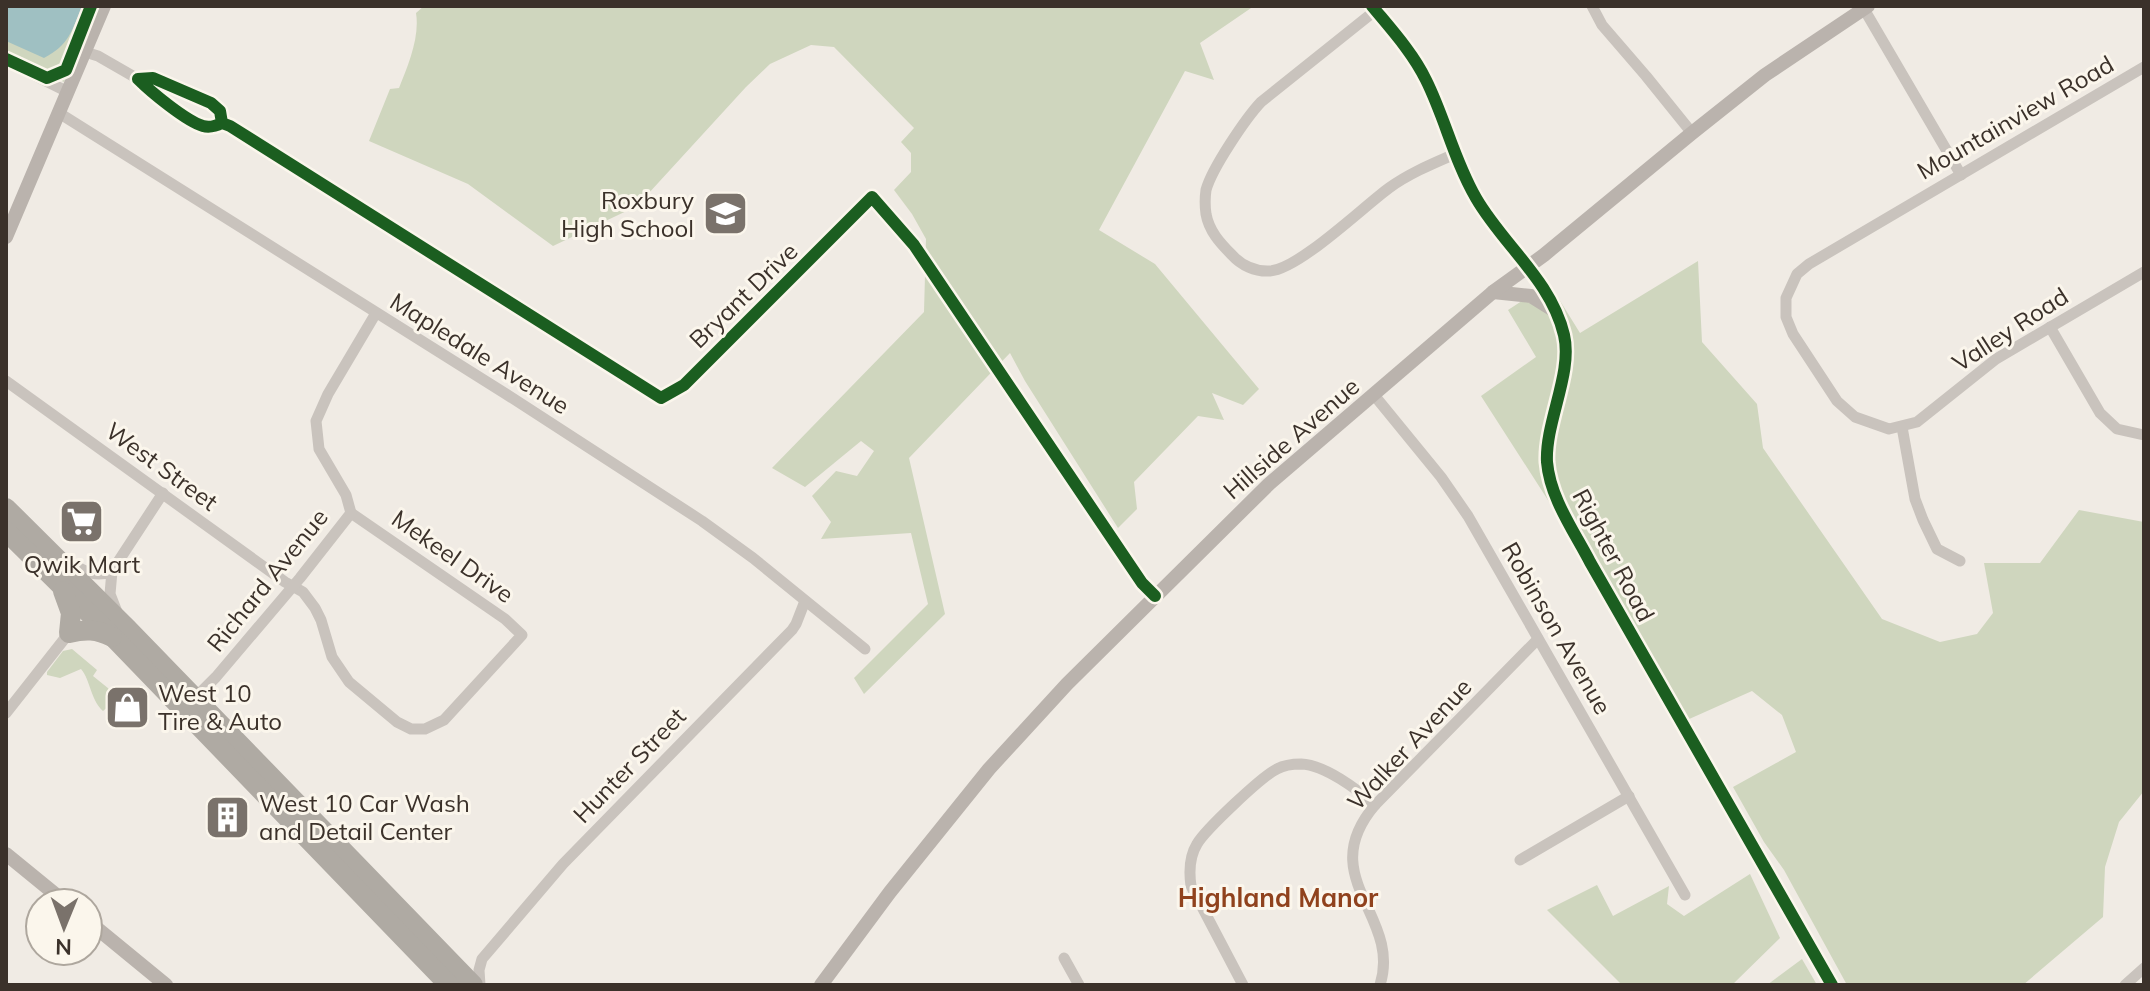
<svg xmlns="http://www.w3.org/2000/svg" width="2150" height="991" font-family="Mulish,sans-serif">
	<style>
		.green { fill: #cfd6be }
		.water { fill: #9fc0c2 }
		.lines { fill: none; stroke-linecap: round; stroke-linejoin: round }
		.street { stroke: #c9c3bd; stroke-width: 11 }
		.secondary { stroke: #bab3ad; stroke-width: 14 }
		.highway { stroke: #afaaa3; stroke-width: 20 }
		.cycleway-casing { stroke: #fbf6ec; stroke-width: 17 }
		.cycleway { stroke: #1b5e20; stroke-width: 12 }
		.labels { text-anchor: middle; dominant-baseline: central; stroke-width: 6; stroke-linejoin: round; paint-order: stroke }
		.street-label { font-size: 24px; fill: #3b312a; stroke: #fbf6ec }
		.poi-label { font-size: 24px; fill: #3b312a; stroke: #fbf6ec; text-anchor: start }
		.neighbourhood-label { font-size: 26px; font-weight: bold; fill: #90421d; stroke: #fbf6ec }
	</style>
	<rect width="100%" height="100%" fill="#f0ebe4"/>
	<g class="green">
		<path d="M6 6H95L64 82 6 55Z"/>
		<path d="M424 6H1254L1200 43 1214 80 1185 71 1099 230 1155 264 1259 389 1243 405 1212 393 1224 420 1198 416 1134 482 1137 509 1118 528 1025 381 1010 353 909 458 945 614 864 694 854 678 928 604 911 533 821 539 831 522 812 496 836 471 857 476 874 451 861 441 805 487 772 468 924 312 926 239 912 214 894 190 911 172V153L901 142 914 128 834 47 811 45 770 64 746 87 637 206 553 246 468 184 369 141 390 89 399 88C408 66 420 37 416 13Z"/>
		<path d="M1698 261 1702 342 1757 404 1763 448 1882 619 1940 642 1977 634 1993 613 1984 563H2040L2079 510 2144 522V791L2119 822 2105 867 2103 917 2023 985H1847L1784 870 1764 842 1733 787 1796 752 1782 715 1752 691 1687 720 1672 693 1481 396 1536 357 1508 310 1549 283 1580 333Z"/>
		<path d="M72 649 97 670 93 676 119 697 103 711C90 699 91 681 81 669L60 678 47 675V672L63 651Z"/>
		<path d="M1750 874 1780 938 1732 985H1622L1547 910 1597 885 1613 916 1669 886 1667 904 1684 916Z"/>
		<path d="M1802 959 1817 985H1767Z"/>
	</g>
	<path class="water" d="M6 6H82C72 31 69 45 44 58L6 41Z"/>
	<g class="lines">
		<g class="street">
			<path d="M1592 6 1602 25 1646 76 1692 133"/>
			<path d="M1864 9 1961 175"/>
			<path d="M1376 10 1261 102C1246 118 1212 168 1206 190 1205 197 1205 207 1206 214 1209 231 1220 243 1232 255 1241 265 1255 272 1270 271 1299 269 1363 207 1389 188 1410 173 1432 164 1455 154"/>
			<path d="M85 52 98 56 138 79"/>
			<path d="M6 61 68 92"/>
			<path d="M2144 67 1809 264 1797 274 1786 298V317L1793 334 1837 401 1855 417 1889 429 1917 422 1996 359 2144 272"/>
			<path d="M59 113 506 394 702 521 753 558 865 649"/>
			<path d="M222 123 220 111 211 103 153 78 138 79C151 92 186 121 203 126 210 128 216 126 222 123L230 126 661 398 684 385 872 197 914 245 1142 583 1155 596"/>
			<path d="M2050 327 2100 413 2117 429 2144 435"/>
			<path d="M6 381 285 582 303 592 315 608 321 620 332 657 349 682 397 722 411 729H425L444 720 522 635 505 619 351 513"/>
			<path d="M1374 395 1441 477 1468 516 1685 895"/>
			<path d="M1902 427 1915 499 1923 520 1937 549 1960 561"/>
			<path d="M72 564C86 572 97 578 112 571"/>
			<path d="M117 612 110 594 112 571 163 493"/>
			<path d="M195 698 216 677 300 578 351 513 346 495 319 449 316 421 328 394 376 313"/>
			<path d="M6 713 69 633"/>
			<path d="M1520 860 1629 796"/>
			<path d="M1064 958 1079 985"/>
			<path d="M480 985 479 970 482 959 563 864 792 630 796 624 805 601"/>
			<path d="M1243 985 1191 886C1189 872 1189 857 1197 844 1205 830 1262 776 1277 769 1284 765 1293 764 1301 764 1325 765 1357 789 1375 805"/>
			<path d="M1380 985C1402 915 1313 878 1375 805L1538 639"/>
			<path d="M2125 985 2144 968"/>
		</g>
		<g class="secondary">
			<path d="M1372 6C1391 29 1413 53 1426 80 1445 118 1454 160 1476 198 1503 245 1551 280 1564 335 1573 373 1545 422 1547 462 1550 498 1574 531 1590 562L1832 985"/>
			<path d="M6 237 104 6"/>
			<path d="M1493 292 1531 296 1555 311"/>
			<path d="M6 854 66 903"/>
			<path d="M88 921 166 985"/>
			<path d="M821 985 890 892 989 769 1067 684 1269 484 1493 292 1544 255 1692 133 1765 75 1868 6"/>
		</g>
		<g class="highway">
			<path d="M6 508 127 628 473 985"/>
			<path d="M6 531 115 639 449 985"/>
			<path d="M63 591 71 613 69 633C85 629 97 629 112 637"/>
		</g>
		<defs>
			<g id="cycleway">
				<path d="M1372 6C1391 29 1413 53 1426 80 1445 118 1454 160 1476 198 1503 245 1551 280 1564 335 1573 373 1545 422 1547 462 1550 498 1574 531 1590 562L1832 985"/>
				<path d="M6 59 47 78 66 70 91 6"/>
				<path d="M222 123 220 111 211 103 153 78 138 79C151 92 186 121 203 126 210 128 216 126 222 123L230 126 661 398 684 385 872 197 914 245 1142 583 1155 596"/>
			</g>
		</defs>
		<use href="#cycleway" class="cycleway-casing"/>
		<use href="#cycleway" class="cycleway"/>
	</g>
	<defs>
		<symbol id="school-square" viewBox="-11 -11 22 22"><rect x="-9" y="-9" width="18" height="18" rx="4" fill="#7a726b" stroke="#fbf6ec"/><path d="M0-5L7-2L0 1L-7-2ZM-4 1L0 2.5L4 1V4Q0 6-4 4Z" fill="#fff"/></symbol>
		<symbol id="supermarket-square" viewBox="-11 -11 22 22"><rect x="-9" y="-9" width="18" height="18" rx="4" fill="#7a726b" stroke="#fbf6ec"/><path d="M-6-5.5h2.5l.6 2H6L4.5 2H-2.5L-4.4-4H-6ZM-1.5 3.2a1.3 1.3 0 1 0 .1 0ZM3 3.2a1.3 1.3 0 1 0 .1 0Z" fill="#fff"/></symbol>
		<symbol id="shop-square" viewBox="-11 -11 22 22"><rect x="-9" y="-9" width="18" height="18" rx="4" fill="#7a726b" stroke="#fbf6ec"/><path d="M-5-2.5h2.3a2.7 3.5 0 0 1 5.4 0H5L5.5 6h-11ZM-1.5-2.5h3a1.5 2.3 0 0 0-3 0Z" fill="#fff"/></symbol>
		<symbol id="building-square" viewBox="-11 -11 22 22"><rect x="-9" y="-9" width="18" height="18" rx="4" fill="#7a726b" stroke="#fbf6ec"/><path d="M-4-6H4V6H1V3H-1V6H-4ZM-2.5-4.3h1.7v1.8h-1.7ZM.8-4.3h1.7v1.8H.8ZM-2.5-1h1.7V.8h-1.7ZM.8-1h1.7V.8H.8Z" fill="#fff"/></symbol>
	</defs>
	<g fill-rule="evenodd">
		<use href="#school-square" x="700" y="188" width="51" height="51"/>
		<use href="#supermarket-square" x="56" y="496" width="51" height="51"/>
		<use href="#shop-square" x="102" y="682" width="51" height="51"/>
		<use href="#building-square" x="202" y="792" width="51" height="51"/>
	</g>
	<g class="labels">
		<g class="street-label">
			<text transform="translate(2015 117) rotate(-30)">Mountainview Road</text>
			<text transform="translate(743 295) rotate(-44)">Bryant Drive</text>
			<text transform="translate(2010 329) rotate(-33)">Valley Road</text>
			<text transform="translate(480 353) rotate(32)">Mapledale Avenue</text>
			<text transform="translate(1291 438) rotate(-41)">Hillside Avenue</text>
			<text transform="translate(162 466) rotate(36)">West Street</text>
			<text transform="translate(1614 555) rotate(62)">Righter Road</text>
			<text transform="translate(453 556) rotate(35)">Mekeel Drive</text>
			<text transform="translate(267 580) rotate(-51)">Richard Avenue</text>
			<text transform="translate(1557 628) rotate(60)">Robinson Avenue</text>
			<text transform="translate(1409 744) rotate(-47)">Walker Avenue</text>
			<text transform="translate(629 765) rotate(-46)">Hunter Street</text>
		</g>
		<g class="poi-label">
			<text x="694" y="200" text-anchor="end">Roxbury<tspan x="694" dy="28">High School</tspan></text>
			<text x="82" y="564" text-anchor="middle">Qwik Mart</text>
			<text x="158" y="693">West 10<tspan x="158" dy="28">Tire &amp; Auto</tspan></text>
			<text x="259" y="803">West 10 Car Wash<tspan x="259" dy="28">and Detail Center</tspan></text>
		</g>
		<g class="neighbourhood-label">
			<text x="1278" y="897">Highland Manor</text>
		</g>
	</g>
	<rect width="2150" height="991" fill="none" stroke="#3b312a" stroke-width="16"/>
	<g transform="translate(64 927) rotate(181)"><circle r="38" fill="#fbf6ec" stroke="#aea79e" stroke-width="2"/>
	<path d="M0-6L14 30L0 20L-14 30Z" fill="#7a726b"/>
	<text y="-12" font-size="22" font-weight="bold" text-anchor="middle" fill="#3b312a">N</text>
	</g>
</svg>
